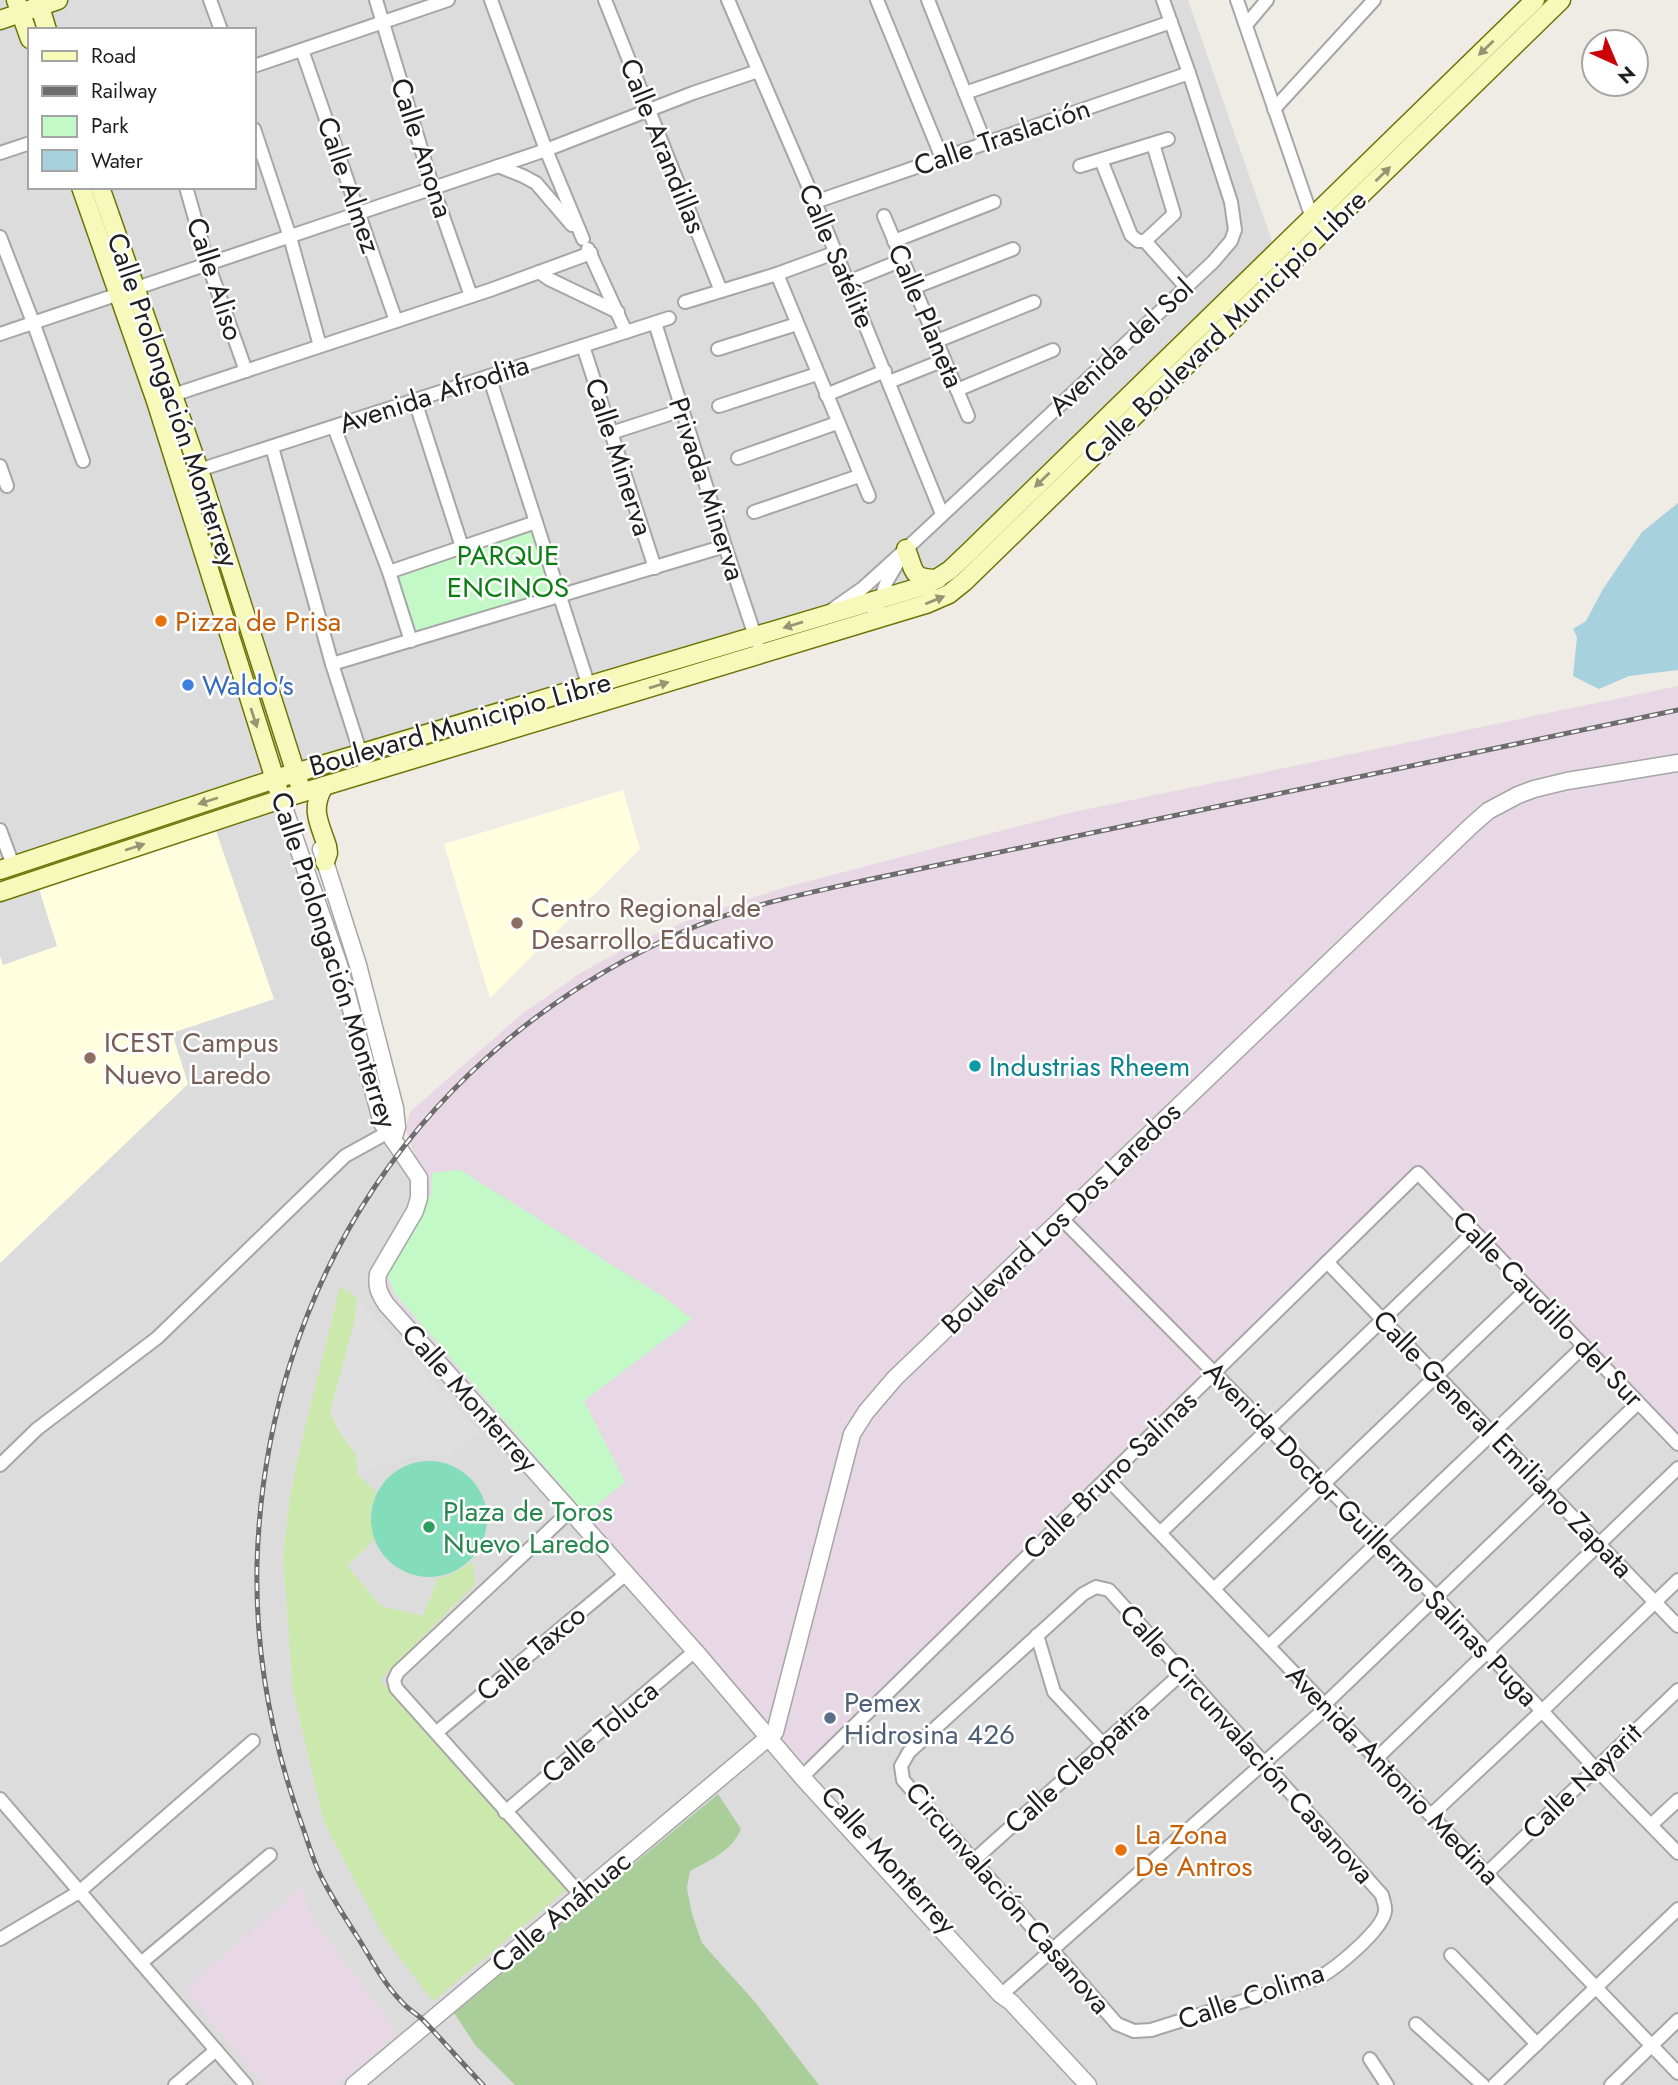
<svg xmlns="http://www.w3.org/2000/svg" width="1678" height="2085" font-family="Jost,sans-serif">
	<style>
		.residential { fill: #dddcdc; fill-rule: evenodd }
		.industrial { fill: #e8d7e5 }
		.education { fill: #fffedf }
		.grass { fill: #cbe9ac }
		.forest { fill: #aace9a }
		.park { fill: #c3f9c6 }
		.pitch { fill: #84ddba }
		.parking { fill: #dfdfdf }
		.water { fill: #a6d1dd }
		.lines { fill: none; stroke-linecap: round; stroke-linejoin: round }
		.minor-casing { stroke: #a6a6a6; stroke-width: 16 }
		.tertiary-casing { stroke: #a6a6a6; stroke-width: 19 }
		.secondary-casing { stroke: #6b7506; stroke-width: 21 }
		.minor { stroke: #fff; stroke-width: 12 }
		.tertiary { stroke: #fff; stroke-width: 16 }
		.secondary { stroke: #f6f9ba; stroke-width: 18 }
		.rail-casing { stroke: #6d6d6d; stroke-width: 5 }
		.rail { stroke: #fff; stroke-width: 2.5; stroke-dasharray: 8; stroke-linecap: butt }
		.oneway { fill: #959774 }
		.food-dot { fill: #e8710a; stroke: #fff; stroke-width: 2.5 }
		.shop-dot { fill: #3f7fe0; stroke: #fff; stroke-width: 2.5 }
		.education-dot { fill: #8d6e63; stroke: #fff; stroke-width: 2.5 }
		.culture-dot { fill: #0f9aa8; stroke: #fff; stroke-width: 2.5 }
		.leisure-dot { fill: #2e9e5b; stroke: #fff; stroke-width: 2.5 }
		.service-dot { fill: #5c6f8a; stroke: #fff; stroke-width: 2.5 }
		.labels { text-anchor: middle; dominant-baseline: central; stroke-width: 5; stroke-linejoin: round; paint-order: stroke }
		.street-label { font-size: 28px; fill: #1f1f1f; stroke: #fff }
		.park-label { font-size: 28px; fill: #0d7d14; stroke: #fff }
		.food-label { font-size: 28px; fill: #c56008; stroke: #fff; text-anchor: start }
		.shop-label { font-size: 28px; fill: #366cbe; stroke: #fff; text-anchor: start }
		.education-label { font-size: 28px; fill: #785e54; stroke: #fff; text-anchor: start }
		.culture-label { font-size: 28px; fill: #0d838f; stroke: #fff; text-anchor: start }
		.leisure-label { font-size: 28px; fill: #27864d; stroke: #fff; text-anchor: start }
		.service-label { font-size: 28px; fill: #4e5e75; stroke: #fff; text-anchor: start }
	</style>
	<rect width="100%" height="100%" fill="#efece5"/>
	<path class="residential" d="M0 0H1188L1274 247 944 567 929 576 266 775 325 951 365 1084 804 1764 1329 1249 1418 1164 1673 1437 1678 1432V2085H0ZM30 30H254V187H30Z"/>
	<g class="industrial">
		<path d="M1678 686V1432L1673 1437 1418 1165 1329 1249 804 1764 373 1285 423 1179 405 1128 411 1111 522 1014 582 972 641 940 696 917 779 889 1069 813Z"/>
		<path d="M301 1887 314 1921 398 2033 338 2085H264L184 1990Z"/>
	</g>
	<g class="education">
		<path d="M623 790 640 849 490 998 444 844Z"/>
		<path d="M216 831 274 999 172 1033 188 1084 0 1263V956L3 965 57 946 39 889Z"/>
	</g>
	<path class="grass" d="M340 1287 357 1297 355 1320 330 1412 340 1433 356 1454 358 1475 376 1492 370 1514 374 1540 347 1566 381 1606 423 1616 438 1578 448 1576 473 1562 475 1584 380 1680 572 1885 433 2001 385 1938 324 1822 293 1691 283 1556 290 1497 300 1448Z"/>
	<path class="forest" d="M718 1794 741 1829C731 1852 710 1860 690 1871L687 1888 692 1914 702 1943 755 2002 819 2085H515L476 2046 454 2013Z"/>
	<g class="park">
		<path d="M536 522 560 595 411 641 389 572Z"/>
		<path d="M460 1170 665 1298 692 1319 584 1401 625 1482 586 1514 394 1293 387 1274 431 1194 432 1173Z"/>
	</g>
	<circle class="pitch" cx="429" cy="1519" r="58"/>
	<path class="parking" d="M357 1297 479 1432 450 1457 426 1455 410 1457 394 1464 376 1466 358 1475 356 1454 340 1433 330 1411 355 1320Z"/>
	<path class="water" d="M1678 503V670L1629 676 1599 689 1573 676 1577 637 1573 629 1586 621 1603 589 1642 532Z"/>
	<g class="lines">
		<defs>
			<g id="minor">
				<path d="M210 0 221 30"/>
				<path d="M376 0 433 188 471 296"/>
				<path d="M491 0 546 150 583 239"/>
				<path d="M605 0 721 291"/>
				<path d="M728 0 815 202 942 514"/>
				<path d="M877 0 942 158"/>
				<path d="M928 0 985 143"/>
				<path d="M1237 0 1312 218"/>
				<path d="M1246 25 1267 0"/>
				<path d="M302 50 396 321"/>
				<path d="M254 66 448 0"/>
				<path d="M965 93 1171 22"/>
				<path d="M1274 109 1374 0"/>
				<path d="M254 129 290 237 320 346"/>
				<path d="M0 153 30 143"/>
				<path d="M1101 160 1131 235 1138 241H1145L1185 286"/>
				<path d="M498 166 523 176 536 183 572 225"/>
				<path d="M1080 166 1168 139"/>
				<path d="M186 187 208 264 246 371"/>
				<path d="M815 202 1189 73"/>
				<path d="M884 216 968 416"/>
				<path d="M0 237 33 322 83 461"/>
				<path d="M894 241 994 202"/>
				<path d="M1145 241 1174 214 1153 144"/>
				<path d="M588 249 626 332"/>
				<path d="M539 272 549 279 618 312"/>
				<path d="M777 274 869 496"/>
				<path d="M848 282 902 260"/>
				<path d="M913 288 1013 249"/>
				<path d="M685 302 777 274 834 253"/>
				<path d="M655 323 725 546 757 642"/>
				<path d="M0 334 546 150 693 93 758 71"/>
				<path d="M937 341 1034 302"/>
				<path d="M583 346 655 568"/>
				<path d="M718 349 797 324"/>
				<path d="M489 376 591 693"/>
				<path d="M889 382 944 360"/>
				<path d="M957 390 1053 350"/>
				<path d="M826 395 885 371"/>
				<path d="M167 397 490 290 591 253"/>
				<path d="M415 401 462 547"/>
				<path d="M719 406 817 374"/>
				<path d="M334 427 389 572 411 641"/>
				<path d="M611 433 682 410"/>
				<path d="M272 447 332 664 367 773"/>
				<path d="M738 458 837 423"/>
				<path d="M0 466 7 486"/>
				<path d="M199 470 669 318"/>
				<path d="M754 512 859 476"/>
				<path d="M389 572 536 522"/>
				<path d="M833 609 863 588 906 549 1213 262 1231 241 1235 230 1231 202 1189 73 1163 0"/>
				<path d="M870 621 878 606 887 581 900 559"/>
				<path d="M332 664 725 546"/>
				<path d="M0 830 13 865"/>
				<path d="M1061 1218 1436 1597 1595 1768 1678 1853"/>
				<path d="M1327 1262 1678 1626"/>
				<path d="M0 1465 37 1429 157 1338 345 1156 394 1129"/>
				<path d="M1107 1478 1678 2073"/>
				<path d="M570 1511 398 1672 394 1680 396 1688 581 1895"/>
				<path d="M1160 1533 1474 1232"/>
				<path d="M1096 1587 1109 1590 1382 1895C1383 1900 1386 1907 1385 1911 1383 1930 1336 1968 1320 1977L1151 2030 1134 2031 1117 2024 903 1780 901 1766 909 1752 1083 1594Z"/>
				<path d="M1214 1589 1528 1288"/>
				<path d="M1037 1635 1054 1692 1103 1744"/>
				<path d="M1269 1646 1584 1346"/>
				<path d="M1325 1704 1638 1403"/>
				<path d="M437 1732 626 1574"/>
				<path d="M1377 1758 1678 1468"/>
				<path d="M802 1777 1418 1173 1678 1444"/>
				<path d="M0 1799 246 2085"/>
				<path d="M505 1812 695 1651"/>
				<path d="M1431 1815 1542 1711 1678 1580"/>
				<path d="M1651 1825 1678 1800"/>
				<path d="M973 1861 1182 1673"/>
				<path d="M1487 1873 1678 1690"/>
				<path d="M0 1939 79 1892 253 1741"/>
				<path d="M1451 1955 1537 2044"/>
				<path d="M141 1963 270 1855"/>
				<path d="M1001 1995 1318 1715"/>
				<path d="M1416 2024 1483 2085"/>
				<path d="M1370 2059 1387 2085"/>
				<path d="M175 2085 216 2050"/>
				<path d="M1494 2085 1678 1909"/>
				<path d="M1611 2085 1678 2020"/>
			</g>
			<g id="tertiary">
				<path d="M281 799 339 965 382 1123 419 1178V1198L415 1211 378 1274C376 1287 379 1293 386 1304L695 1651 802 1777 1001 1995 1011 2002 1088 2085"/>
				<path d="M321 849 358 965 395 1108 397 1127 393 1140"/>
				<path d="M354 2085 775 1732 852 1434 866 1412 895 1378 1471 826 1488 811 1518 795 1534 789 1567 781 1678 763"/>
			</g>
			<g id="secondary">
				<path d="M16 0 30 39"/>
				<path d="M38 0 47 30"/>
				<path d="M0 20 58 0"/>
				<path d="M81 187 156 401 278 789"/>
				<path d="M100 187 199 470 299 783"/>
				<path d="M906 549C915 572 911 579 938 579"/>
				<path d="M324 786C310 809 319 822 327 846L328 853 325 862"/>
				<path d="M0 870 275 779 927 585 950 570 970 551 1535 0"/>
				<path d="M0 892 281 799 926 604 949 594 964 582 1561 0"/>
			</g>
		</defs>
		<use href="#minor" class="minor-casing"/>
		<use href="#tertiary" class="tertiary-casing"/>
		<use href="#secondary" class="secondary-casing"/>
		<use href="#minor" class="minor"/>
		<use href="#tertiary" class="tertiary"/>
		<use href="#secondary" class="secondary"/>
		<defs>
			<path id="rail" d="M483 2085C463 2064 444 2042 424 2021 416 2013 407 2009 400 2000 384 1983 372 1961 360 1941 347 1921 334 1901 323 1880 314 1864 309 1845 303 1828 272 1743 255 1654 257 1564 265 1283 423 1048 680 933 738 907 800 895 862 881L1678 710"/>
		</defs>
		<use href="#rail" class="rail-casing"/>
		<use href="#rail" class="rail"/>
	</g>
	<defs><path id="oneway-solid" d="M-6-.8H1V-3.2L6.5 0L1 3.2V.8H-6Z" transform="scale(1.75)"/></defs>
	<g class="oneway">
		<use href="#oneway-solid" transform="translate(1486 48) rotate(136)"/>
		<use href="#oneway-solid" transform="translate(1383 174) rotate(-44)"/>
		<use href="#oneway-solid" transform="translate(1042 480) rotate(136)"/>
		<use href="#oneway-solid" transform="translate(935 600) rotate(-22)"/>
		<use href="#oneway-solid" transform="translate(793 625) rotate(163)"/>
		<use href="#oneway-solid" transform="translate(659 685) rotate(-17)"/>
		<use href="#oneway-solid" transform="translate(254 718) rotate(72)"/>
		<use href="#oneway-solid" transform="translate(208 801) rotate(162)"/>
		<use href="#oneway-solid" transform="translate(135 847) rotate(-18)"/>
	</g>
	<g class="food-dot">
		<circle cx="161" cy="621" r="7"/>
		<circle cx="1121" cy="1850" r="7"/>
	</g>
	<circle class="shop-dot" cx="188" cy="685" r="7"/>
	<g class="education-dot">
		<circle cx="517" cy="923" r="7"/>
		<circle cx="90" cy="1058" r="7"/>
	</g>
	<circle class="culture-dot" cx="975" cy="1066" r="7"/>
	<circle class="leisure-dot" cx="429" cy="1527" r="7"/>
	<circle class="service-dot" cx="830" cy="1718" r="7"/>
	<g class="labels">
		<g class="street-label">
			<text transform="translate(1002 137) rotate(-19)">Calle Traslación</text>
			<text transform="translate(663 146) rotate(68)">Calle Arandillas</text>
			<text transform="translate(422 148) rotate(72)">Calle Anona</text>
			<text transform="translate(349 185) rotate(71)">Calle Almez</text>
			<text transform="translate(837 256) rotate(67)">Calle Satélite</text>
			<text transform="translate(215 279) rotate(72)">Calle Aliso</text>
			<text transform="translate(926 316) rotate(67)">Calle Planeta</text>
			<text transform="translate(1225 327) rotate(-44)">Calle Boulevard Municipio Libre</text>
			<text transform="translate(1121 347) rotate(-43)">Avenida del Sol</text>
			<text transform="translate(434 394) rotate(-18)">Avenida Afrodita</text>
			<text transform="translate(173 400) rotate(71)">Calle Prolongación Monterrey</text>
			<text transform="translate(619 457) rotate(72)">Calle Minerva</text>
			<text transform="translate(707 489) rotate(72)">Privada Minerva</text>
			<text transform="translate(460 724) rotate(-16)">Boulevard Municipio Libre</text>
			<text transform="translate(334 960) rotate(72)">Calle Prolongación Monterrey</text>
			<text transform="translate(1061 1218) rotate(-44)">Boulevard Los Dos Laredos</text>
			<text transform="translate(1548 1309) rotate(46)">Calle Caudillo del Sur</text>
			<text transform="translate(470 1398) rotate(48)">Calle Monterrey</text>
			<text transform="translate(1503 1444) rotate(46)">Calle General Emiliano Zapata</text>
			<text transform="translate(1110 1475) rotate(-44)">Calle Bruno Salinas</text>
			<text transform="translate(1371 1534) rotate(46)">Avenida Doctor Guillermo Salinas Puga</text>
			<text transform="translate(531 1653) rotate(-40)">Calle Taxco</text>
			<text transform="translate(600 1732) rotate(-40)">Calle Toluca</text>
			<text transform="translate(1247 1744) rotate(48)">Calle Circunvalación Casanova</text>
			<text transform="translate(1077 1767) rotate(-42)">Calle Cleopatra</text>
			<text transform="translate(1393 1775) rotate(46)">Avenida Antonio Medina</text>
			<text transform="translate(1582 1781) rotate(-44)">Calle Nayarit</text>
			<text transform="translate(889 1860) rotate(48)">Calle Monterrey</text>
			<text transform="translate(1008 1898) rotate(49)">Circunvalación Casanova</text>
			<text transform="translate(561 1912) rotate(-40)">Calle Anáhuac</text>
			<text transform="translate(1251 1996) rotate(-19)">Calle Colima</text>
		</g>
		<g class="park-label">
			<text x="508" y="555">PARQUE<tspan x="508" dy="32">ENCINOS</tspan></text>
		</g>
		<g class="food-label">
			<text x="175" y="621">Pizza de Prisa</text>
			<text x="1135" y="1834">La Zona<tspan x="1135" dy="32">De Antros</tspan></text>
		</g>
		<g class="shop-label">
			<text x="202" y="685">Waldo's</text>
		</g>
		<g class="education-label">
			<text x="531" y="907">Centro Regional de<tspan x="531" dy="32">Desarrollo Educativo</tspan></text>
			<text x="104" y="1042">ICEST Campus<tspan x="104" dy="32">Nuevo Laredo</tspan></text>
		</g>
		<g class="culture-label">
			<text x="989" y="1066">Industrias Rheem</text>
		</g>
		<g class="leisure-label">
			<text x="443" y="1511">Plaza de Toros<tspan x="443" dy="32">Nuevo Laredo</tspan></text>
		</g>
		<g class="service-label">
			<text x="844" y="1702">Pemex<tspan x="844" dy="32">Hidrosina 426</tspan></text>
		</g>
	</g>
	<rect x="28" y="28" width="228" height="161" fill="#ffffff" stroke="#a5a5a5" stroke-width="2"/>
	<rect x="42" y="51" width="35" height="10" fill="#f6f9ba" stroke="#a5a5a5" stroke-width="2"/>
	<text x="91" y="63" font-size="21" fill="#1f1f1f">Road</text>
	<rect x="42" y="86" width="35" height="10" fill="#6d6d6d" stroke="#a5a5a5" stroke-width="2"/>
	<text x="91" y="98" font-size="21" fill="#1f1f1f">Railway</text>
	<rect x="42" y="116" width="35" height="21" fill="#c3f9c6" stroke="#a5a5a5" stroke-width="2"/>
	<text x="91" y="133" font-size="21" fill="#1f1f1f">Park</text>
	<rect x="42" y="150" width="35" height="21" fill="#a6d1dd" stroke="#a5a5a5" stroke-width="2"/>
	<text x="91" y="168" font-size="21" fill="#1f1f1f">Water</text>
	<g transform="translate(1615 63) rotate(136)"><circle r="33" fill="#ffffff" stroke="#a5a5a5" stroke-width="2"/>
	<path d="M0-5L12 26L0 18L-12 26Z" fill="#cb0306"/>
	<text y="-10" font-size="19" font-weight="bold" text-anchor="middle" fill="#1f1f1f">N</text>
	</g>
</svg>
